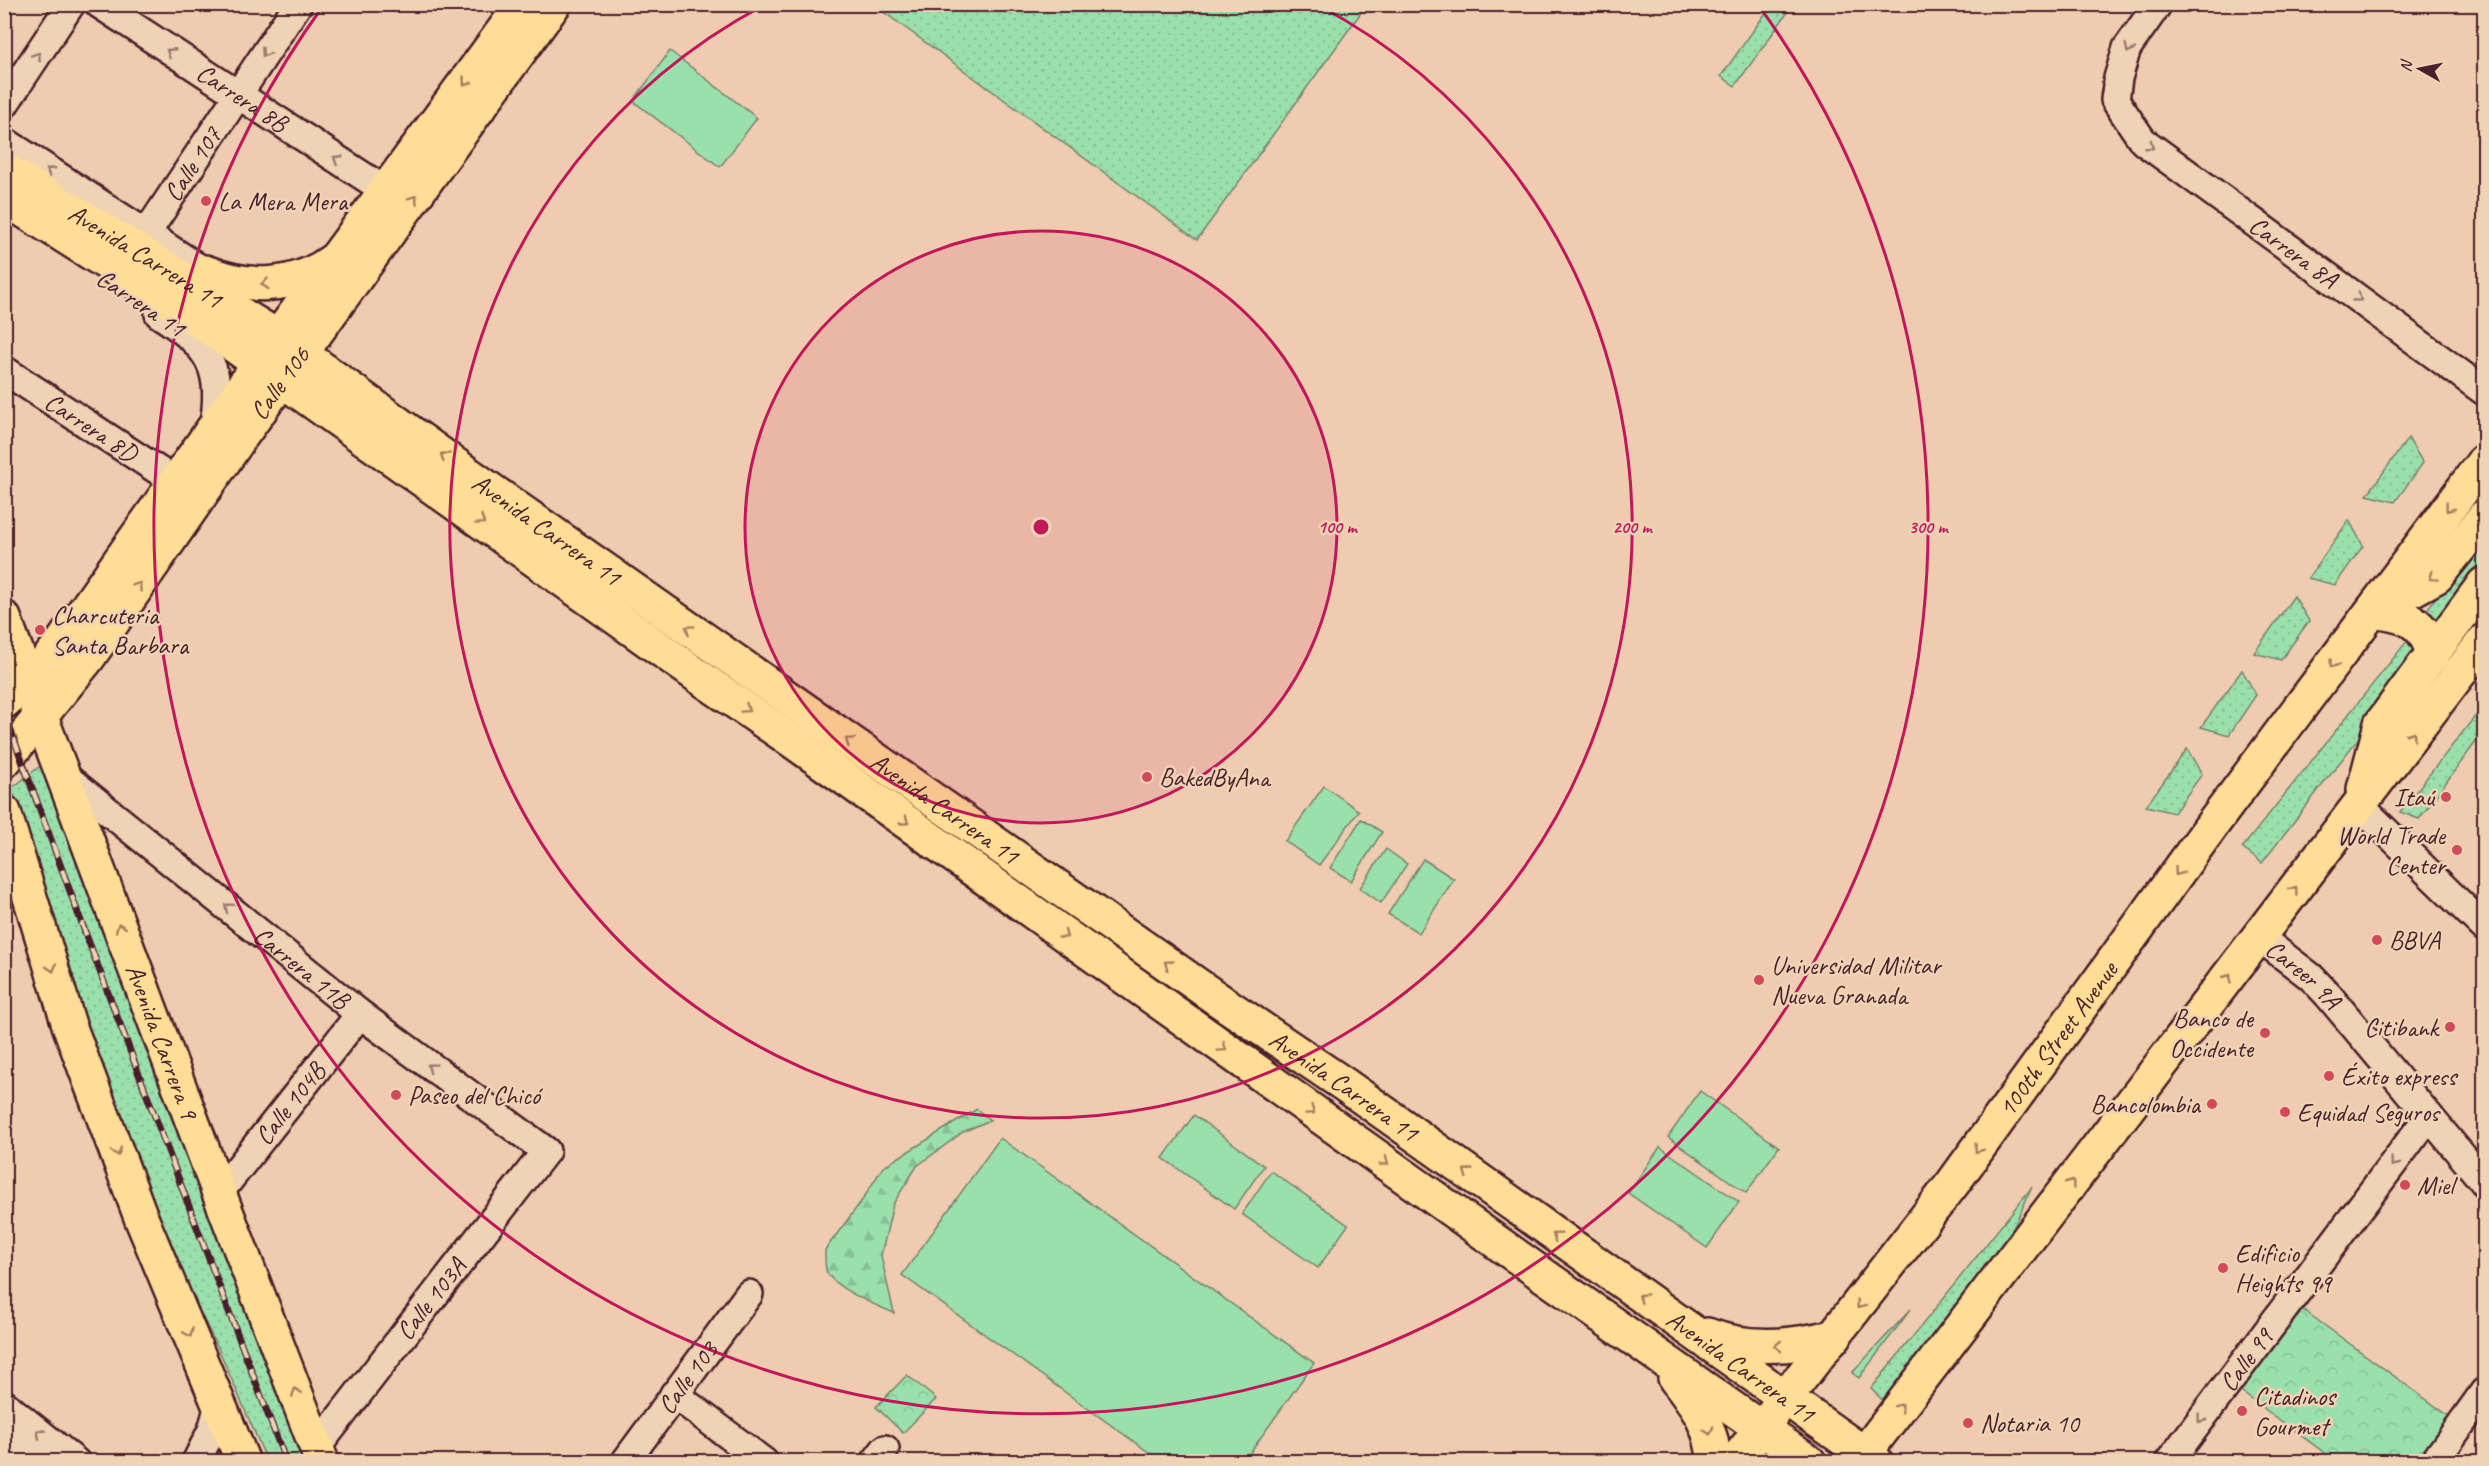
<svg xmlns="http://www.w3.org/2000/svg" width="2489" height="1466" font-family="Caveat,sans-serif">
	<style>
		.grass { fill: url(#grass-dots); stroke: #72806c; stroke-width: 1.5 }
		.forest { fill: url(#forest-firs); stroke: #72806c; stroke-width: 1.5 }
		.park { fill: url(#park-crowns); stroke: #72806c; stroke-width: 1.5 }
		.pitch { fill: #9ae0ac; stroke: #72806c; stroke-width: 1.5 }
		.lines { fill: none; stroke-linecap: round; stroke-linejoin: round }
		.minor-casing { stroke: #4a1f2b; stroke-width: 32 }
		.major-casing { stroke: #4a1f2b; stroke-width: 38 }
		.minor { stroke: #eed3b5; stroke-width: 27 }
		.major { stroke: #fedd96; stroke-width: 33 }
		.rail-casing { stroke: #4a1f2b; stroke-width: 7 }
		.rail { stroke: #eed3b5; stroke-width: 4.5; stroke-dasharray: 14; stroke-linecap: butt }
		.oneway { stroke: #9c7970 }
		.oneway2 { stroke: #a47e60 }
		.ring { fill: none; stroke: #c2185b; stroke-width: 3 }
		.poi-dot { fill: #d1495b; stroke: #eed3b5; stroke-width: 2 }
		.labels { text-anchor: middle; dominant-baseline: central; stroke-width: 5; stroke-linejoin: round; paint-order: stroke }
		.street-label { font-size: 26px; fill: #4a1f2b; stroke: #eed3b5 }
		.poi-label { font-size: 26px; fill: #4a1f2b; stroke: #eed3b5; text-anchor: start }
		.centre { fill: #c2185b; stroke: #eed3b5; stroke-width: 3 }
		.ring-label { font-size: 18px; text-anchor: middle; font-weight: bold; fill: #c2185b; stroke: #eed3b5; stroke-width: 5; stroke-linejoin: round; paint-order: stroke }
	</style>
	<defs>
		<pattern id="grass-dots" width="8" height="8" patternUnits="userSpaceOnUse" patternTransform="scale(1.5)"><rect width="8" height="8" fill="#9ae0ac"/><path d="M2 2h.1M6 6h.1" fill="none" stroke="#86c094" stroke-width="1.8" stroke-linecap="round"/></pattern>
		<pattern id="forest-firs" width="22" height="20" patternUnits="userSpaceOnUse" patternTransform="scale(1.5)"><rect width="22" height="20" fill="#9ae0ac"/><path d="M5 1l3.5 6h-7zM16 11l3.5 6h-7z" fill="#86c094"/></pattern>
		<pattern id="park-crowns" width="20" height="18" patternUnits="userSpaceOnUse" patternTransform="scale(1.5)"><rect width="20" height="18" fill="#9ae0ac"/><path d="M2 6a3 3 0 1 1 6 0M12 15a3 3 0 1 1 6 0" fill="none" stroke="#86c094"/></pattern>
	</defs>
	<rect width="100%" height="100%" fill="#efccb0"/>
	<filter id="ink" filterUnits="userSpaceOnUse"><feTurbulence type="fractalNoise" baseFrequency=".0167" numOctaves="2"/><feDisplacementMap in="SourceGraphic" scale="12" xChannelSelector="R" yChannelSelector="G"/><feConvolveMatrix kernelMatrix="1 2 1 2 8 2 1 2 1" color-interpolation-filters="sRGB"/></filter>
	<g filter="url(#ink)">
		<g class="grass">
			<path d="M1362 4 1365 7 1197 240 874 5Z"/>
			<path d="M1772 4 1793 5 1735 86 1721 76Z"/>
			<path d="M2408 438 2423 463 2395 502 2367 495Z"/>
			<path d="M2349 520 2363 546 2335 585 2308 578Z"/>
			<path d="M2484 531V578L2439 636 2421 618Z"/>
			<path d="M2294 596 2309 621 2281 660 2254 653Z"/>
			<path d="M2411 636 2426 651 2262 863 2242 848Z"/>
			<path d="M2242 670 2256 695 2229 735 2201 727Z"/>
			<path d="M2480 710 2484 713V731L2419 819 2400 812Z"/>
			<path d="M2187 749 2202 774 2174 813 2146 806Z"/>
			<path d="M44 763 307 1461H267L219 1350 179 1270 92 1042 36 877 11 789Z"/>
			<path d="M2032 1187 2007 1242 1888 1405 1871 1389Z"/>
			<path d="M1911 1309 1859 1378 1852 1373Z"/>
		</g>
		<path class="forest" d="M977 1109 990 1120 963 1132 917 1166 893 1204 881 1256 894 1313C877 1306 832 1288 826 1270 825 1264 825 1256 825 1250L863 1199 883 1167Z"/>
		<g class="park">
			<path d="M2287 1298 2457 1422 2428 1461H2336L2229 1383Z"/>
			<path d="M907 1375 936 1399 903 1433 876 1407Z"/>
		</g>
		<g class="pitch">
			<path d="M670 51 757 118 720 167 633 101Z"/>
			<path d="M1324 786 1359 811 1319 865 1285 841Z"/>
			<path d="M1361 819 1382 832 1351 881 1330 868Z"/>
			<path d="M1386 849 1407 864 1381 903 1360 888Z"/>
			<path d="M1423 859 1454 879 1419 933 1388 914Z"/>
			<path d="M1700 1091 1779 1147 1746 1193 1668 1137Z"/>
			<path d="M1194 1115 1264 1166 1234 1209 1163 1158Z"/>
			<path d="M1000 1138 1314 1363 1244 1461H1161L902 1275Z"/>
			<path d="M1660 1147 1739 1202 1707 1248 1628 1193Z"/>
			<path d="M1271 1171 1348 1225 1318 1268 1242 1214Z"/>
		</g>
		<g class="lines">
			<defs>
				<g id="minor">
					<path id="s1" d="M99 4 386 191"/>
					<path id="s2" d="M2158 4 2127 48 2118 78 2115 100 2143 141 2484 391"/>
					<path d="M4 105 71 4"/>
					<path d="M4 141 205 272 221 285"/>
					<path id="s3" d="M146 234 298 4"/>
					<path d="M159 314C211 348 224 368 213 431"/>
					<path id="s4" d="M4 370 176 482"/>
					<path id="s5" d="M62 774 360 1014 546 1151 317 1447"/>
					<path d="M2359 805 2484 927"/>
					<path id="s6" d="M2259 937 2311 977 2328 995 2484 1182"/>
					<path id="s7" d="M219 1193 360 1014"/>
					<path d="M674 1394 764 1462"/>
					<path d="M4 1404 76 1462"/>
					<path d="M4 1437 36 1462"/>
					<path d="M196 1462 212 1430 219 1405"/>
					<path id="s8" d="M625 1462 749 1294"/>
					<path d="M875 1462 885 1449"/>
					<path id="s9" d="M2169 1462 2429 1116"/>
					<path d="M2434 1462 2484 1392"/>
				</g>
				<g id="major">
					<path id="s10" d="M4 169 278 337 468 474 1216 998 1345 1085 1876 1462"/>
					<path d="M4 198 205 325 698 676 794 742 1529 1265 1809 1462"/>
					<path d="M205 272C248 289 294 289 332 261"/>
					<path d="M2384 605 2437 576 2484 517"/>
					<path d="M2372 611C2405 615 2425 620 2433 655"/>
					<path id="s11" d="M4 618 219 1193 322 1462"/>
					<path d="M4 702 38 672 63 641 278 337 523 4"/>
					<path id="s12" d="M4 761 88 658 242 435 554 4"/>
					<path d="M2364 789 2381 724 2484 584"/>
					<path d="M4 812 69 1025 142 1220 243 1462"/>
					<path d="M1707 1335C1749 1351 1793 1347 1835 1336"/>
					<path d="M1675 1378C1696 1405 1713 1427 1714 1462"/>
					<path id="s13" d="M1735 1462 1953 1183 2212 825 2484 461"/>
					<path d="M1858 1462 2484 641"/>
				</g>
			</defs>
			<use href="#minor" class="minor-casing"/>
			<use href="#major" class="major-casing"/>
			<use href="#minor" class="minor"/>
			<use href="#major" class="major"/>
			<defs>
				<path id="rail" d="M4 712 85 932 286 1462"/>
			</defs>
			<use href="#rail" class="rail-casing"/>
			<use href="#rail" class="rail"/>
		</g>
		<defs><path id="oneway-chevron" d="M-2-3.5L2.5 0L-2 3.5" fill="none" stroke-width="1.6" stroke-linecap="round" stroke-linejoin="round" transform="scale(1.5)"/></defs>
		<g class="oneway">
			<use href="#oneway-chevron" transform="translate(2129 49) rotate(116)"/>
			<use href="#oneway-chevron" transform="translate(170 52) rotate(-147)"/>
			<use href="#oneway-chevron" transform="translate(265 53) rotate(124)"/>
			<use href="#oneway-chevron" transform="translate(37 56) rotate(-56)"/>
			<use href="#oneway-chevron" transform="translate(2150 146) rotate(38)"/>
			<use href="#oneway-chevron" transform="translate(337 159) rotate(-147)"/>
			<use href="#oneway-chevron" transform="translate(50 171) rotate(-147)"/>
			<use href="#oneway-chevron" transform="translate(2358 298) rotate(36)"/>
			<use href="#oneway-chevron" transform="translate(228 907) rotate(-141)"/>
			<use href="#oneway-chevron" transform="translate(431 1067) rotate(-143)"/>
			<use href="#oneway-chevron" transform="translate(2394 1163) rotate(127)"/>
			<use href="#oneway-chevron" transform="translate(2201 1419) rotate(127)"/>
			<use href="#oneway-chevron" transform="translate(40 1433) rotate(-141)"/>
		</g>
		<g class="oneway2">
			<use href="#oneway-chevron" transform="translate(466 82) rotate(126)"/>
			<use href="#oneway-chevron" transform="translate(414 199) rotate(-54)"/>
			<use href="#oneway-chevron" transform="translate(265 284) rotate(177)"/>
			<use href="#oneway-chevron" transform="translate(444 456) rotate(-144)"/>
			<use href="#oneway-chevron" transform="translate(2449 508) rotate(127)"/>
			<use href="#oneway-chevron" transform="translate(481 521) rotate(35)"/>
			<use href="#oneway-chevron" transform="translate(2433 577) rotate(145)"/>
			<use href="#oneway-chevron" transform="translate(138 586) rotate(-55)"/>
			<use href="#oneway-chevron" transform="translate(689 629) rotate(-145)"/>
			<use href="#oneway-chevron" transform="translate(2333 664) rotate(127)"/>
			<use href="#oneway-chevron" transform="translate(746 709) rotate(34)"/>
			<use href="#oneway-chevron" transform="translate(2412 735) rotate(-53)"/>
			<use href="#oneway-chevron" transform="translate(849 741) rotate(-145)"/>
			<use href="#oneway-chevron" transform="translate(905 821) rotate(36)"/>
			<use href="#oneway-chevron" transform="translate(2178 872) rotate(126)"/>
			<use href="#oneway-chevron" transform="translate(2294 890) rotate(-53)"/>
			<use href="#oneway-chevron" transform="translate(120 927) rotate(-110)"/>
			<use href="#oneway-chevron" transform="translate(1064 935) rotate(36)"/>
			<use href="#oneway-chevron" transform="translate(1168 964) rotate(-145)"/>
			<use href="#oneway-chevron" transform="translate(52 968) rotate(73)"/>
			<use href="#oneway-chevron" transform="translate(2228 978) rotate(-53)"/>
			<use href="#oneway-chevron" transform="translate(1223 1048) rotate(35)"/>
			<use href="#oneway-chevron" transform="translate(1311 1111) rotate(35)"/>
			<use href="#oneway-chevron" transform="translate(1978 1149) rotate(126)"/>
			<use href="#oneway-chevron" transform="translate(117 1152) rotate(70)"/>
			<use href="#oneway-chevron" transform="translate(1385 1162) rotate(36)"/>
			<use href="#oneway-chevron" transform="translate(1467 1172) rotate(-144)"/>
			<use href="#oneway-chevron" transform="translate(2071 1183) rotate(-53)"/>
			<use href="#oneway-chevron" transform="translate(1556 1236) rotate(-144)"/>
			<use href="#oneway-chevron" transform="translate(1642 1297) rotate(-145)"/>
			<use href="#oneway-chevron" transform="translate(1860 1305) rotate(128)"/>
			<use href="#oneway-chevron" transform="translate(189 1333) rotate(67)"/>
			<use href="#oneway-chevron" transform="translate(1778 1346) rotate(179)"/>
			<use href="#oneway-chevron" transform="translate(296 1392) rotate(-111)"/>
			<use href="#oneway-chevron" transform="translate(1900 1407) rotate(-52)"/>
			<use href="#oneway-chevron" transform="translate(1709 1431) rotate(73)"/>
		</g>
	</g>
	<circle cx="1041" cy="527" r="296" fill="#c2185b" fill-opacity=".12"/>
	<g class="ring">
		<circle cx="1041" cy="527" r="296"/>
		<path d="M1318 5A591 591 0 1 1 764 5"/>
		<path d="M1759 6A887 887 0 1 1 323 6"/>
	</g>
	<g class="poi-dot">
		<circle cx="206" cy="201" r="6"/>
		<circle cx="40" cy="630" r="6"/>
		<circle cx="1147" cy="777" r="6"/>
		<circle cx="2446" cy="797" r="6"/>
		<circle cx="2457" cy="850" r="6"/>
		<circle cx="2377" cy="940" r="6"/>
		<circle cx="1759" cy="980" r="6"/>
		<circle cx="2450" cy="1027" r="6"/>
		<circle cx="2265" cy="1033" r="6"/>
		<circle cx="2329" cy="1076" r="6"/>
		<circle cx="396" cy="1095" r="6"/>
		<circle cx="2212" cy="1104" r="6"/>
		<circle cx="2285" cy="1112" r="6"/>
		<circle cx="2405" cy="1185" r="6"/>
		<circle cx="2223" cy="1268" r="6"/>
		<circle cx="2242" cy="1411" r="6"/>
		<circle cx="1968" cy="1423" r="6"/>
	</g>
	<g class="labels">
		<g class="street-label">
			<text stroke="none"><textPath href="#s1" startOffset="171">Carrera 8B</textPath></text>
			<text stroke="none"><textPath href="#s3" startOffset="84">Calle 107</textPath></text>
			<text stroke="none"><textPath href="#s2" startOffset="344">Carrera 8A</textPath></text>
			<text stroke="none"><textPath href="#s10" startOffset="166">Avenida Carrera 11</textPath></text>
			<text transform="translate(141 303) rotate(34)">Carrera 11</text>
			<text stroke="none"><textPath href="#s12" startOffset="468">Calle 106</textPath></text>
			<text stroke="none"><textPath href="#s4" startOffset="104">Carrera 8D</textPath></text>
			<text stroke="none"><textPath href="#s10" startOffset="652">Avenida Carrera 11</textPath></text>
			<text stroke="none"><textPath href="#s10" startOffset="1138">Avenida Carrera 11</textPath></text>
			<text stroke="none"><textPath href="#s5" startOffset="308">Carrera 11B</textPath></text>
			<text stroke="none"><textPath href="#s6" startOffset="58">Career 9A</textPath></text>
			<text stroke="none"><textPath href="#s13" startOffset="532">100th Street Avenue</textPath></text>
			<text stroke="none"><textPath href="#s11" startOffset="452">Avenida Carrera 9</textPath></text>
			<text stroke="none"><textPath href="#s10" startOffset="1624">Avenida Carrera 11</textPath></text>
			<text stroke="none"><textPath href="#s7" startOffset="114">Calle 104B</textPath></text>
			<text transform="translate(431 1299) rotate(-52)">Calle 103A</text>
			<text stroke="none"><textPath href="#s9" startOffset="128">Calle 99</textPath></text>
			<text stroke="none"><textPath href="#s10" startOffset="2110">Avenida Carrera 11</textPath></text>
			<text stroke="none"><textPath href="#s8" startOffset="105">Calle 103</textPath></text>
		</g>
		<g class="poi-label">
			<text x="218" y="201">La Mera Mera</text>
			<text x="52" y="615">Charcuteria<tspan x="52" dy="30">Santa Barbara</tspan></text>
			<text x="1159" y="777">BakedByAna</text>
			<text x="2434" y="797" text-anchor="end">Itaú</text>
			<text x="2445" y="835" text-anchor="end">World Trade<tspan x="2445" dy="30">Center</tspan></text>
			<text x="2389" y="940">BBVA</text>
			<text x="1771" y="965">Universidad Militar<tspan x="1771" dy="30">Nueva Granada</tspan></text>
			<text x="2253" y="1018" text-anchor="end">Banco de<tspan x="2253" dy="30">Occidente</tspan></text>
			<text x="2438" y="1027" text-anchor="end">Citibank</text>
			<text x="2341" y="1076">Éxito express</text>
			<text x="408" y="1095">Paseo del Chicó</text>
			<text x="2200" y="1104" text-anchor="end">Bancolombia</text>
			<text x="2297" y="1112">Equidad Seguros</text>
			<text x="2417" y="1185">Miel</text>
			<text x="2235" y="1253">Edificio<tspan x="2235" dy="30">Heights 99</tspan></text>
			<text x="2254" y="1396">Citadinos<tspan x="2254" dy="30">Gourmet</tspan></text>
			<text x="1980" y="1423">Notaria 10</text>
		</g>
	</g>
	<circle cx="1041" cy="527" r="9" class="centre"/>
	<g class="ring-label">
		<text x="1337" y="533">100 m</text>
		<text x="1632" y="533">200 m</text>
		<text x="1928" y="533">300 m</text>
	</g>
	<rect width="2489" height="1466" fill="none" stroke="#eed3b5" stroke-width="24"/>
	<rect x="12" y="12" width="2465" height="1442" fill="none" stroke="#4a1f2b" stroke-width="2" filter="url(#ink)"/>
	<g transform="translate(2420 69) rotate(279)" stroke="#eed3b5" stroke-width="4.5" paint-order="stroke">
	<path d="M0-4.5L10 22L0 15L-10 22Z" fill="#4a1f2b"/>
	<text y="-9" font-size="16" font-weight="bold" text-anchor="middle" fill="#4a1f2b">N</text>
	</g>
</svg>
